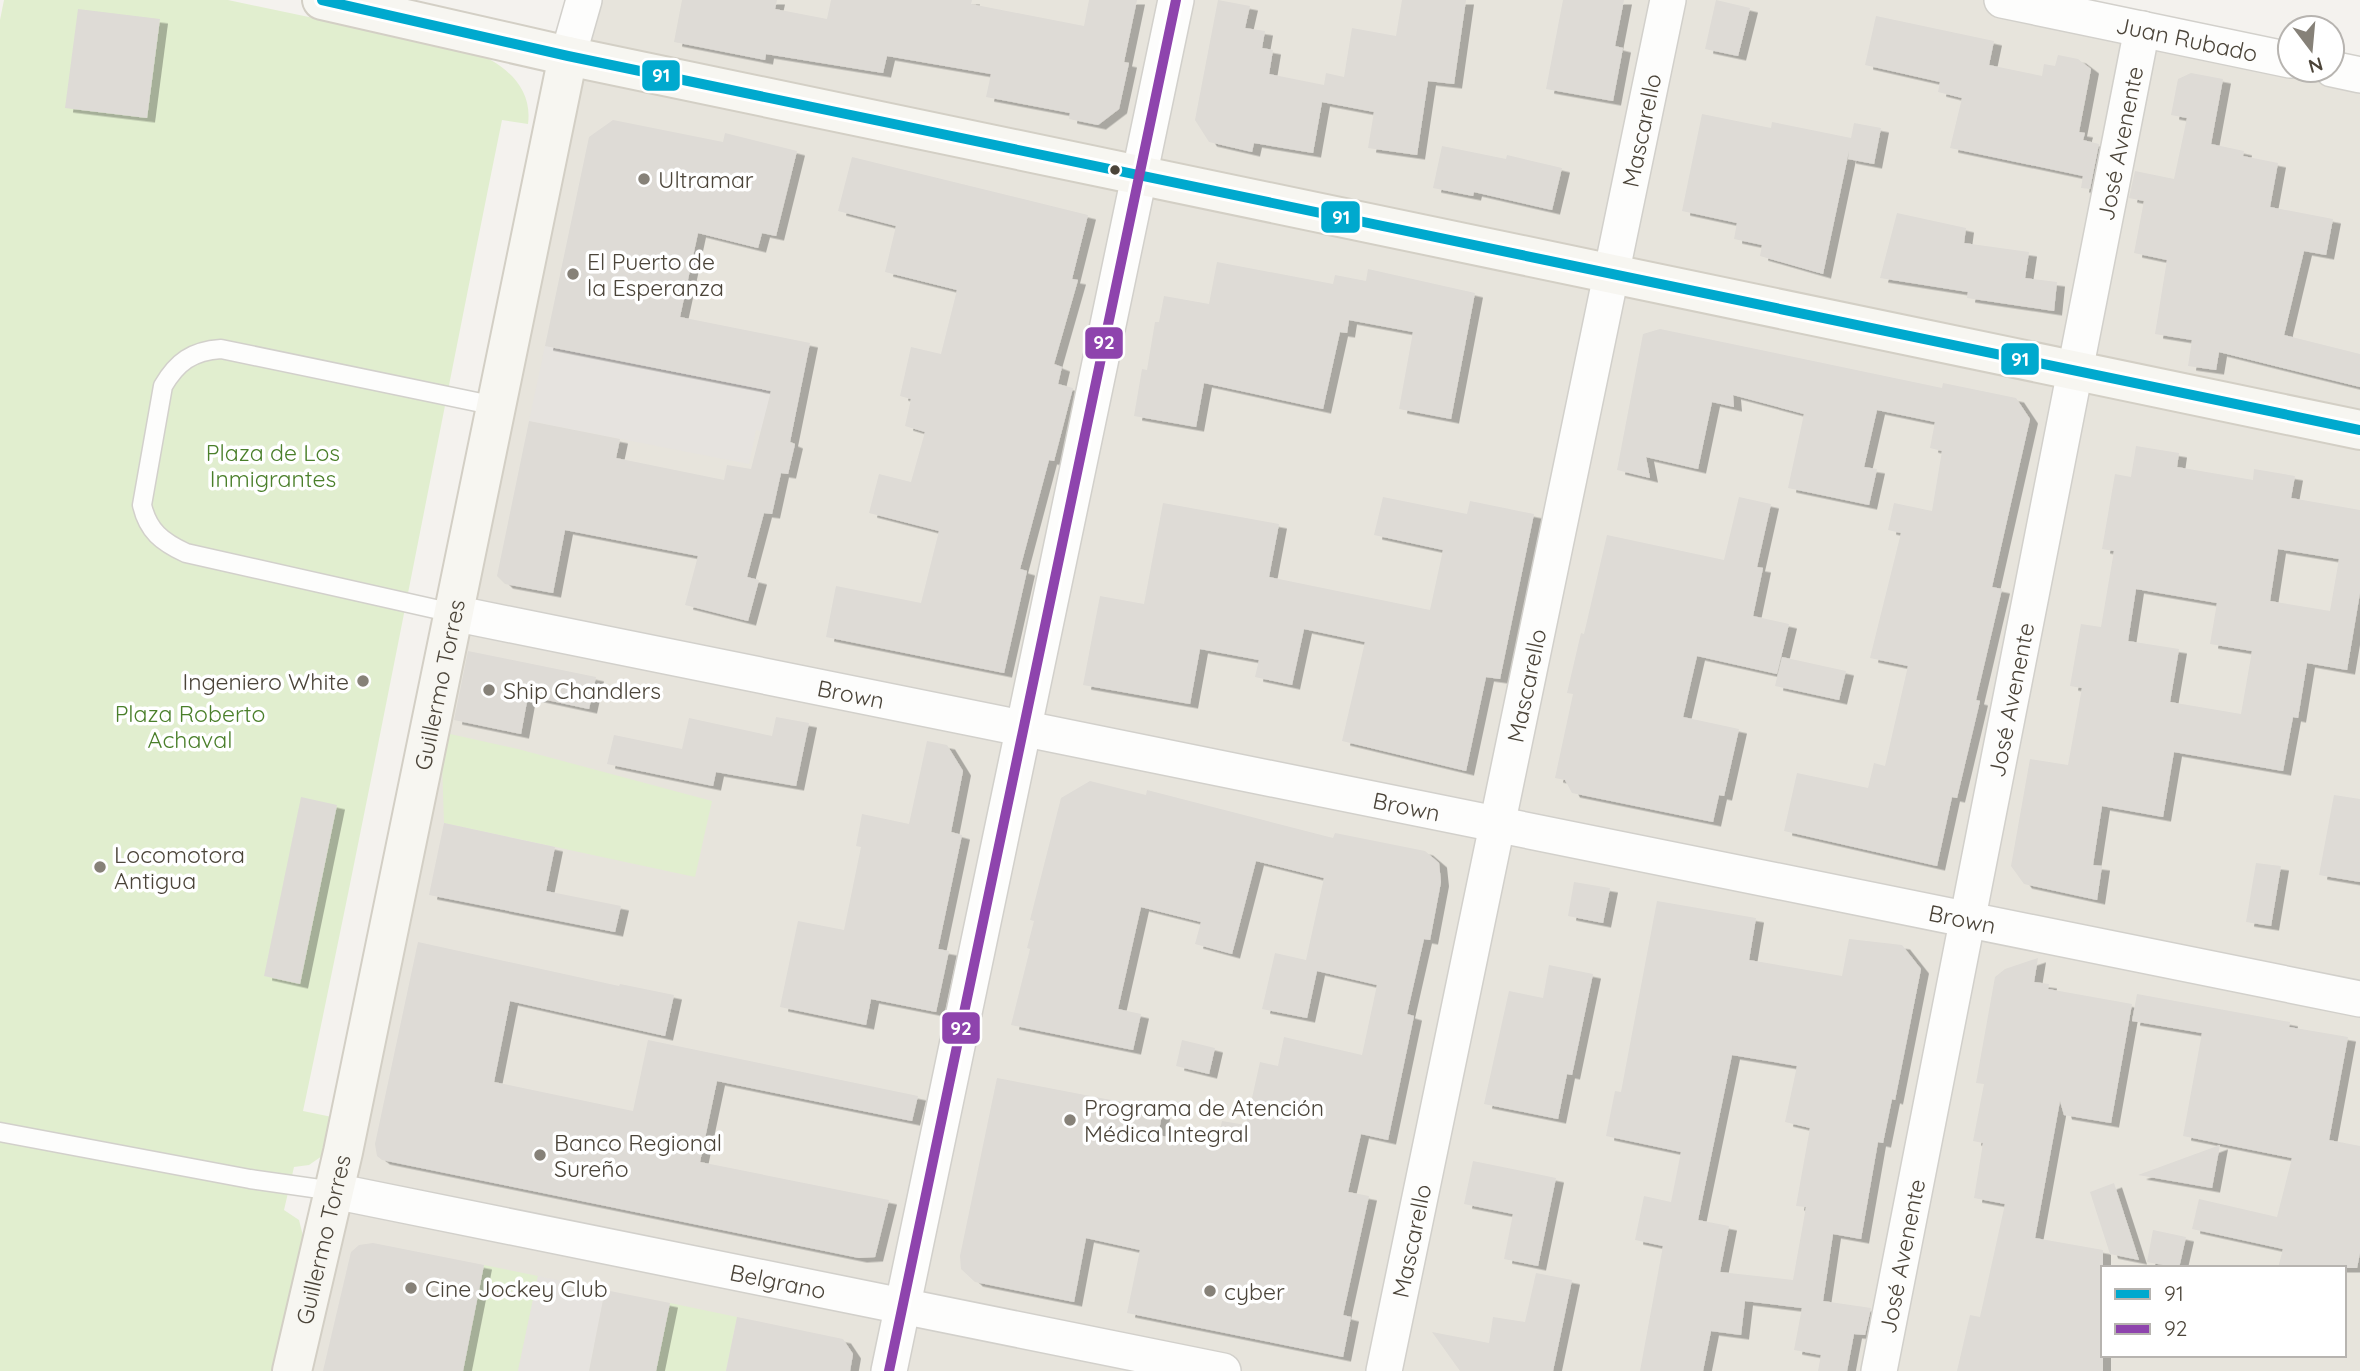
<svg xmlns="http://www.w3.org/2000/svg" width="2360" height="1371" font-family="Quicksand,sans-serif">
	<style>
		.residential { fill: #e7e4dc; fill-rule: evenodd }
		.green { fill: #e1eecf }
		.parking { fill: #e6e3df }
		.building { fill: #dedbd6; fill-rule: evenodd; filter: url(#shadow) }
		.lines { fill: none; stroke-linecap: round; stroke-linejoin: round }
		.lane-casing { stroke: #d2d0cb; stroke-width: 21 }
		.street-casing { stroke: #d2d0cb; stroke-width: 38 }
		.secondary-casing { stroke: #d3cfc5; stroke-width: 42 }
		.lane { stroke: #fdfdfc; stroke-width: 18 }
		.street { stroke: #fdfdfc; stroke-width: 35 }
		.secondary { stroke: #f7f6f1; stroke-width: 38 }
		.bus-1-casing { stroke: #fff; stroke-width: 16 }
		.bus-2-casing { stroke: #fff; stroke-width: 16 }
		.bus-1 { stroke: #00a9ce; stroke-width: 10 }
		.bus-2 { stroke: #8e44ad; stroke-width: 10 }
		.bus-dot { fill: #4b4439; stroke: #fff; stroke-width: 2.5 }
		.poi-dot { fill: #868178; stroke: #fff; stroke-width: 2.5 }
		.labels { text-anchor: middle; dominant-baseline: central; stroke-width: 7; stroke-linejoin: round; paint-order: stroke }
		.street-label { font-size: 23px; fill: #4b4439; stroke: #fff }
		.poi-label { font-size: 23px; fill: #4b4439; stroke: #fff; text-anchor: start }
		.park-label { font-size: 23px; fill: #4a7f2a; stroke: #fff }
		.line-badge { stroke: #fff; stroke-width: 2.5 }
		.badge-label { font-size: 19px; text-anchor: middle; font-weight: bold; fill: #fff }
	</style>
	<defs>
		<filter id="shadow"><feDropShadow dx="8" dy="4.5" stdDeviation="0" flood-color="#0004"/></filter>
	</defs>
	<rect width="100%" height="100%" fill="#f4f2ee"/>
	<path class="residential" d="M584 0H2002L2290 70H2332L2360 75V1371H292ZM2103 1268H2344V1355H2103Z"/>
	<g class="green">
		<path d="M4 0H228L471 51C504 63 533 87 528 124L502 120C435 450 373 781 303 1111L332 1117 322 1156 309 1165 294 1167 284 1210 299 1220 303 1236 272 1371H0V20Z"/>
		<path d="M441 732 518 749 712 801 695 877 444 823Z"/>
		<path d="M484 1265 538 1276 518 1371H463Z"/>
		<path d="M670 1303 737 1317 726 1371H656Z"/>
	</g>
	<g class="parking">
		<path d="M545 346 799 396 791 437 756 430 749 464 529 421Z"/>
		<path d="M538 1276 605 1290 589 1371H518Z"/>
	</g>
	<g class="building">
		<path d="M682 0H777L775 9 827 19 831 0H972L971 4 1084 26 1089 0H1137L1124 62 1129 63 1119 109 1098 125 1069 119 1070 113 986 97 991 74 887 56 883 73 766 54 765 60 674 42Z"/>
		<path d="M1218 0 1250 6 1245 28 1265 31 1262 48 1273 50 1269 74 1324 85 1326 73 1344 77 1352 28 1396 36 1402 0H1466L1454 84 1428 81 1417 155 1368 148 1374 112 1322 102 1313 153 1254 143 1252 152 1209 142 1195 120Z"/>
		<path d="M1563 0H1624L1615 46 1623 48 1613 101 1546 89Z"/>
		<path d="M1716 0 1750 8 1738 56 1705 49Z"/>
		<path d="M78 9 160 19 147 118 65 108Z"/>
		<path d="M1876 16 1994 41 1989 65 2042 76 2044 64 2055 66 2058 55 2078 59 2091 69 2079 132 2085 133 2083 140 2099 144 2090 189 2081 188 2083 176 1950 148 1962 98 1938 92 1940 82 1865 65Z"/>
		<path d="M2191 73 2223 79 2211 144 2244 151 2243 156 2278 163 2270 207 2333 219 2326 255 2304 251 2284 335 2360 354V387L2219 352 2216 370 2188 366 2192 340 2155 334 2167 260 2134 253 2144 201 2129 198 2135 171 2174 179 2187 118 2171 115 2178 79Z"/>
		<path d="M1702 114 1771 128 1772 122 1851 138 1854 123 1881 128 1874 164 1848 159 1849 151 1823 274 1760 256 1762 245 1734 239 1737 223 1682 211Z"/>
		<path d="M613 120 723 142 725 133 797 151 776 236 762 233 758 248 698 233 680 317 810 343 790 442 795 444 788 474 781 473 772 514 764 513 747 577 759 580 748 621 685 605 698 556 565 530 553 593 505 584 497 576 529 421 620 439 616 458 724 480 727 465 751 469 771 391 545 346 589 137Z"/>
		<path d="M1442 146 1506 159 1507 155 1562 168 1552 210 1474 192 1473 196 1433 188Z"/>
		<path d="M852 157 1088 215 1072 279 1078 280 1054 364 1062 367 1058 384 1073 388 1054 461 1049 460 1020 569 1027 571 1004 673 826 637 836 586 921 603 939 531 869 513 879 474 911 482 925 432 905 426 911 399 900 396 911 347 941 354 957 290 885 272 896 226 838 211Z"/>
		<path d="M1897 213 1966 228 1964 243 2029 252 2025 278 2057 282 2054 311 1967 298 1968 292 1880 278Z"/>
		<path d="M1217 262 1333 284 1335 275 1366 281 1368 269 1475 293 1451 419 1399 409 1413 332 1349 320 1347 333 1340 332 1323 409 1204 383 1196 427 1134 416 1142 369 1147 370 1155 322H1159L1164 296 1209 304Z"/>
		<path d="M1660 329 1942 388 1943 383 2016 398 2030 419 1992 587 2002 589 1976 700 1980 701 1957 798 1952 797 1937 866 1784 831 1797 773 1868 788 1874 763 1885 766 1908 666 1870 658 1901 533 1888 530 1894 503 1932 511 1942 451 1930 448 1935 422 1877 410 1864 467 1877 469 1869 505 1788 488 1804 414 1733 395 1734 407 1712 402 1698 469 1646 457 1650 478 1617 470 1643 334Z"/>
		<path d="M2136 446 2179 453 2177 467 2253 480 2254 469 2295 476 2291 498 2360 510V593L2347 670 2307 663 2298 718 2293 717 2283 771 2174 752 2163 817 2102 806 2093 865 2102 866 2097 900 2024 884 2011 866 2030 759 2068 765 2082 688 2070 686 2081 624 2101 627 2114 551 2102 549 2115 474 2131 477ZM2278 549 2339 559 2330 611 2270 601ZM2136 589 2217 603 2210 644 2252 651 2241 714 2170 702 2179 649 2128 641Z"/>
		<path d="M1383 497 1467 514 1470 501 1534 514 1500 679 1486 677 1466 771 1342 741 1365 642 1304 629 1292 685 1255 677 1259 660 1200 649 1190 704 1083 685 1100 596 1144 604 1163 503 1279 524 1269 577 1430 610 1443 550 1374 535Z"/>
		<path d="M1739 497 1771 504 1757 567 1763 568 1753 616 1789 624 1777 674 1697 656 1683 717 1739 729 1724 796 1719 795 1713 822 1572 793 1565 780 1555 778 1573 694 1567 693 1581 633 1584 634 1607 535 1724 560Z"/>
		<path d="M468 651 596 677 589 709 528 696 521 734 454 720Z"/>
		<path d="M1782 657 1846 671 1839 700 1775 686Z"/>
		<path d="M776 717 809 723 796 786 716 772 713 786 607 764 614 735 682 749 689 718 772 736Z"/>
		<path d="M927 741 947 745 963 771 951 832 962 835 938 949 949 951 936 1012 871 999 866 1025 780 1007 798 921 844 930 861 847 856 846 862 814 909 824Z"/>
		<path d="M1090 781 1146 795 1147 790 1333 838 1335 833 1425 851 1439 863 1441 882 1430 940 1424 939 1407 1014 1414 1016 1388 1140 1361 1134 1348 1192 1369 1196 1343 1315 1351 1317 1343 1357 1127 1313 1140 1250 1086 1238 1074 1302 975 1282 961 1269 960 1256 997 1078 1163 1110 1158 1135 1216 1147 1222 1121 1246 1125 1260 1062 1278 1066 1284 1037 1362 1055 1377 985 1317 971 1307 1018 1262 1009 1275 953 1306 960 1324 878 1256 861 1232 954 1195 944 1201 922 1141 907 1118 1009 1141 1014 1133 1050 1011 1025 1030 949 1027 948 1034 921 1030 920 1061 798Z"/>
		<path d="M2334 795 2360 799V882L2319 875Z"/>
		<path d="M301 797 337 805 300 984 264 976Z"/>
		<path d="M444 823 555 847 546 891 621 906 615 932 429 895Z"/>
		<path d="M2256 863 2281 866 2271 926 2246 922Z"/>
		<path d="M1574 882 1610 888 1603 923 1568 916Z"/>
		<path d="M1657 901 1756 918 1749 960 1842 976 1849 939 1902 945 1921 969 1895 1100 1892 1099 1883 1143 1878 1142 1861 1239 1833 1234 1823 1301 1871 1308 1865 1335 1854 1334 1847 1371H1818L1821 1355 1794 1350 1802 1308 1745 1301 1741 1335 1711 1331 1703 1371H1640L1663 1246 1635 1240 1644 1196 1671 1202 1681 1152 1606 1136 1615 1091 1621 1092ZM1732 1055 1797 1066 1785 1122 1810 1128 1796 1206 1806 1207 1793 1280 1720 1272 1729 1226 1698 1220Z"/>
		<path d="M418 942 619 986 620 984 674 995 665 1036 510 1001 494 1082 633 1111 648 1040 918 1096 912 1121 717 1081 700 1162 889 1200 875 1257 859 1258 382 1160 377 1156 375 1144Z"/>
		<path d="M2038 958 2034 982 2049 984 2048 989 2132 1004 2111 1123 2064 1115 2060 1101 2035 1238 2103 1250V1371H1957L1970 1315 1980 1317 2005 1204 1974 1198 1983 1143 1973 1141 1984 1084 1976 1083 1995 977 2005 969Z"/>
		<path d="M1549 965 1593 974 1572 1075 1567 1074 1558 1119 1484 1104 1509 991 1543 998Z"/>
		<path d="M2137 994 2290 1022 2289 1027 2348 1037 2329 1140 2360 1146V1253L2357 1268H2278L2283 1249 2192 1229 2199 1199 2277 1217 2292 1158 2183 1136 2202 1033 2132 1021Z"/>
		<path d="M1182 1040 1215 1048 1209 1074 1176 1066Z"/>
		<path d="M2220 1145 2212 1188 2138 1175Z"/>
		<path d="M1473 1161 1556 1178 1538 1266 1504 1259 1513 1214 1464 1204Z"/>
		<path d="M2114 1183 2128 1226 2139 1260 2110 1254 2090 1192Z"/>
		<path d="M2153 1230 2186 1237 2179 1268 2147 1262Z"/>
		<path d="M373 1243 484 1265 463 1371H323L351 1252 359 1245Z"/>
		<path d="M1536 1273 1572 1280 1553 1371H1460L1432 1332 1489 1343 1493 1317 1525 1322Z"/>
		<path d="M605 1290 670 1303 656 1371H589Z"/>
		<path d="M737 1317 843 1339 853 1354 850 1371H726Z"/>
	</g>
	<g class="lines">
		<defs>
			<g id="lane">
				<path d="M453 613 186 553C162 542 148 531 142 505L163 386C177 362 192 351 221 349L496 406"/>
				<path d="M0 1132 250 1179 334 1191"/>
			</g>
			<g id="street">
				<path id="s1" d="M2002 0 2290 60"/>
				<path d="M568 56 584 0"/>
				<path d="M2332 69 2360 75"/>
				<path id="s2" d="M453 613 2360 999"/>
				<path id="s3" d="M334 1191 1223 1371"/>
				<path d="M889 1371 1176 0"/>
				<path id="s4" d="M1384 1371 1668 0"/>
				<path id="s5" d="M1879 1371 2142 29"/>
			</g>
			<g id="secondary">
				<path d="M322 0 568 56 2360 430"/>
				<path id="s6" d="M292 1371 343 1152 568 56"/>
			</g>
		</defs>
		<use href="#lane" class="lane-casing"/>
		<use href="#street" class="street-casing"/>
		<use href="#secondary" class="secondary-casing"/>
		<use href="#lane" class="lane"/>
		<use href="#street" class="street"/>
		<use href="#secondary" class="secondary"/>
		<defs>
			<path id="bus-1" d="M322 0 568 56 2360 430"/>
			<path id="bus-2" d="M889 1371 1176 0"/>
		</defs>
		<use href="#bus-1" class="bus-1-casing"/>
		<use href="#bus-2" class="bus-2-casing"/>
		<use href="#bus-1" class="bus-1"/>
		<use href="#bus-2" class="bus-2"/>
	</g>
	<circle class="bus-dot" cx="1115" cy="170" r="6"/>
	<g class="poi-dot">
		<circle cx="644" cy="179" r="7"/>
		<circle cx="573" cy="274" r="7"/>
		<circle cx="363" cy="681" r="7"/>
		<circle cx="489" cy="690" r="7"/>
		<circle cx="100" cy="867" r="7"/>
		<circle cx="1070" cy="1120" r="7"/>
		<circle cx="540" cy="1155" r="7"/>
		<circle cx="411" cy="1288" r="7"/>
		<circle cx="1210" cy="1291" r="7"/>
	</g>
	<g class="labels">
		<g class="street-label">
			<text stroke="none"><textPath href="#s1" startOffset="189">Juan Rubado</textPath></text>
			<text stroke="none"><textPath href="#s4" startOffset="1267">Mascarello</textPath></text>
			<text stroke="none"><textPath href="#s5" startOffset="1251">José Avenente</textPath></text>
			<text stroke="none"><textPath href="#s6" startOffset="702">Guillermo Torres</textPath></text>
			<text stroke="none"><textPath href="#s4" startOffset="700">Mascarello</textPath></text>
			<text stroke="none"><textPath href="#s2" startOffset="406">Brown</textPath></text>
			<text stroke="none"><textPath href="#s5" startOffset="684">José Avenente</textPath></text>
			<text stroke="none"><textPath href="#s2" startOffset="973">Brown</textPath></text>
			<text stroke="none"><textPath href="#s2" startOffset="1540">Brown</textPath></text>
			<text stroke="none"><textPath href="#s6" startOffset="135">Guillermo Torres</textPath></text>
			<text stroke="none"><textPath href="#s4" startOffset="133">Mascarello</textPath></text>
			<text stroke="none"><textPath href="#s5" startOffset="117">José Avenente</textPath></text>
			<text stroke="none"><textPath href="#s3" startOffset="453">Belgrano</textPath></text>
		</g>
		<g class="poi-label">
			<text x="658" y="179">Ultramar</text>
			<text x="587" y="261">El Puerto de<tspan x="587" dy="26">la Esperanza</tspan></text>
			<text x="349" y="681" text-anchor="end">Ingeniero White</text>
			<text x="503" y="690">Ship Chandlers</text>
			<text x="114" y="854">Locomotora<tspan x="114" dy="26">Antigua</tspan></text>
			<text x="1084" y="1107">Programa de Atención<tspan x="1084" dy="26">Médica Integral</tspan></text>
			<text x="554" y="1142">Banco Regional<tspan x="554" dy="26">Sureño</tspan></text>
			<text x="425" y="1288">Cine Jockey Club</text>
			<text x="1224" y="1291">cyber</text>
		</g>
		<g class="park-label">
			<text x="273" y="452">Plaza de Los<tspan x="273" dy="26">Inmigrantes</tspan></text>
			<text x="190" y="713">Plaza Roberto<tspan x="190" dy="26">Achaval</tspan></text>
		</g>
	</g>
	<g class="line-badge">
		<rect x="641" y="59" width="40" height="33" rx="7" fill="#00a9ce"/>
		<rect x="1320" y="200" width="41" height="34" rx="7" fill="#00a9ce"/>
		<rect x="1084" y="326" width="40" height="34" rx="7" fill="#8e44ad"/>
		<rect x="2000" y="342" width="40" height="34" rx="7" fill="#00a9ce"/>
		<rect x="941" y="1011" width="40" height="34" rx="7" fill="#8e44ad"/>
	</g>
	<g class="badge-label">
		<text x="661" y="82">91</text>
		<text x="1341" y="224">91</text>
		<text x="1104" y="349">92</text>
		<text x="2020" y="366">91</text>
		<text x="961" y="1035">92</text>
	</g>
	<rect x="2101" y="1266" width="245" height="91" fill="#ffffff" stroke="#b7b4b0" stroke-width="2"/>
	<rect x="2115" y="1289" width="35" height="10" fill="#00a9ce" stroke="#b7b4b0" stroke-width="2"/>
	<text x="2164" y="1301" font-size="21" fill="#4b4439">91</text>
	<rect x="2115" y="1324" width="35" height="10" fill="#8e44ad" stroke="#b7b4b0" stroke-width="2"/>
	<text x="2164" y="1336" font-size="21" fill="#4b4439">92</text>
	<g transform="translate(2311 49) rotate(164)"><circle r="33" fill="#ffffff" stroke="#b7b4b0" stroke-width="2"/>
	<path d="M0-5L12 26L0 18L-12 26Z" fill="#868178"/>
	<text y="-10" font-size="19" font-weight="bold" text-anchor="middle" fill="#4b4439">N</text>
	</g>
</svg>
